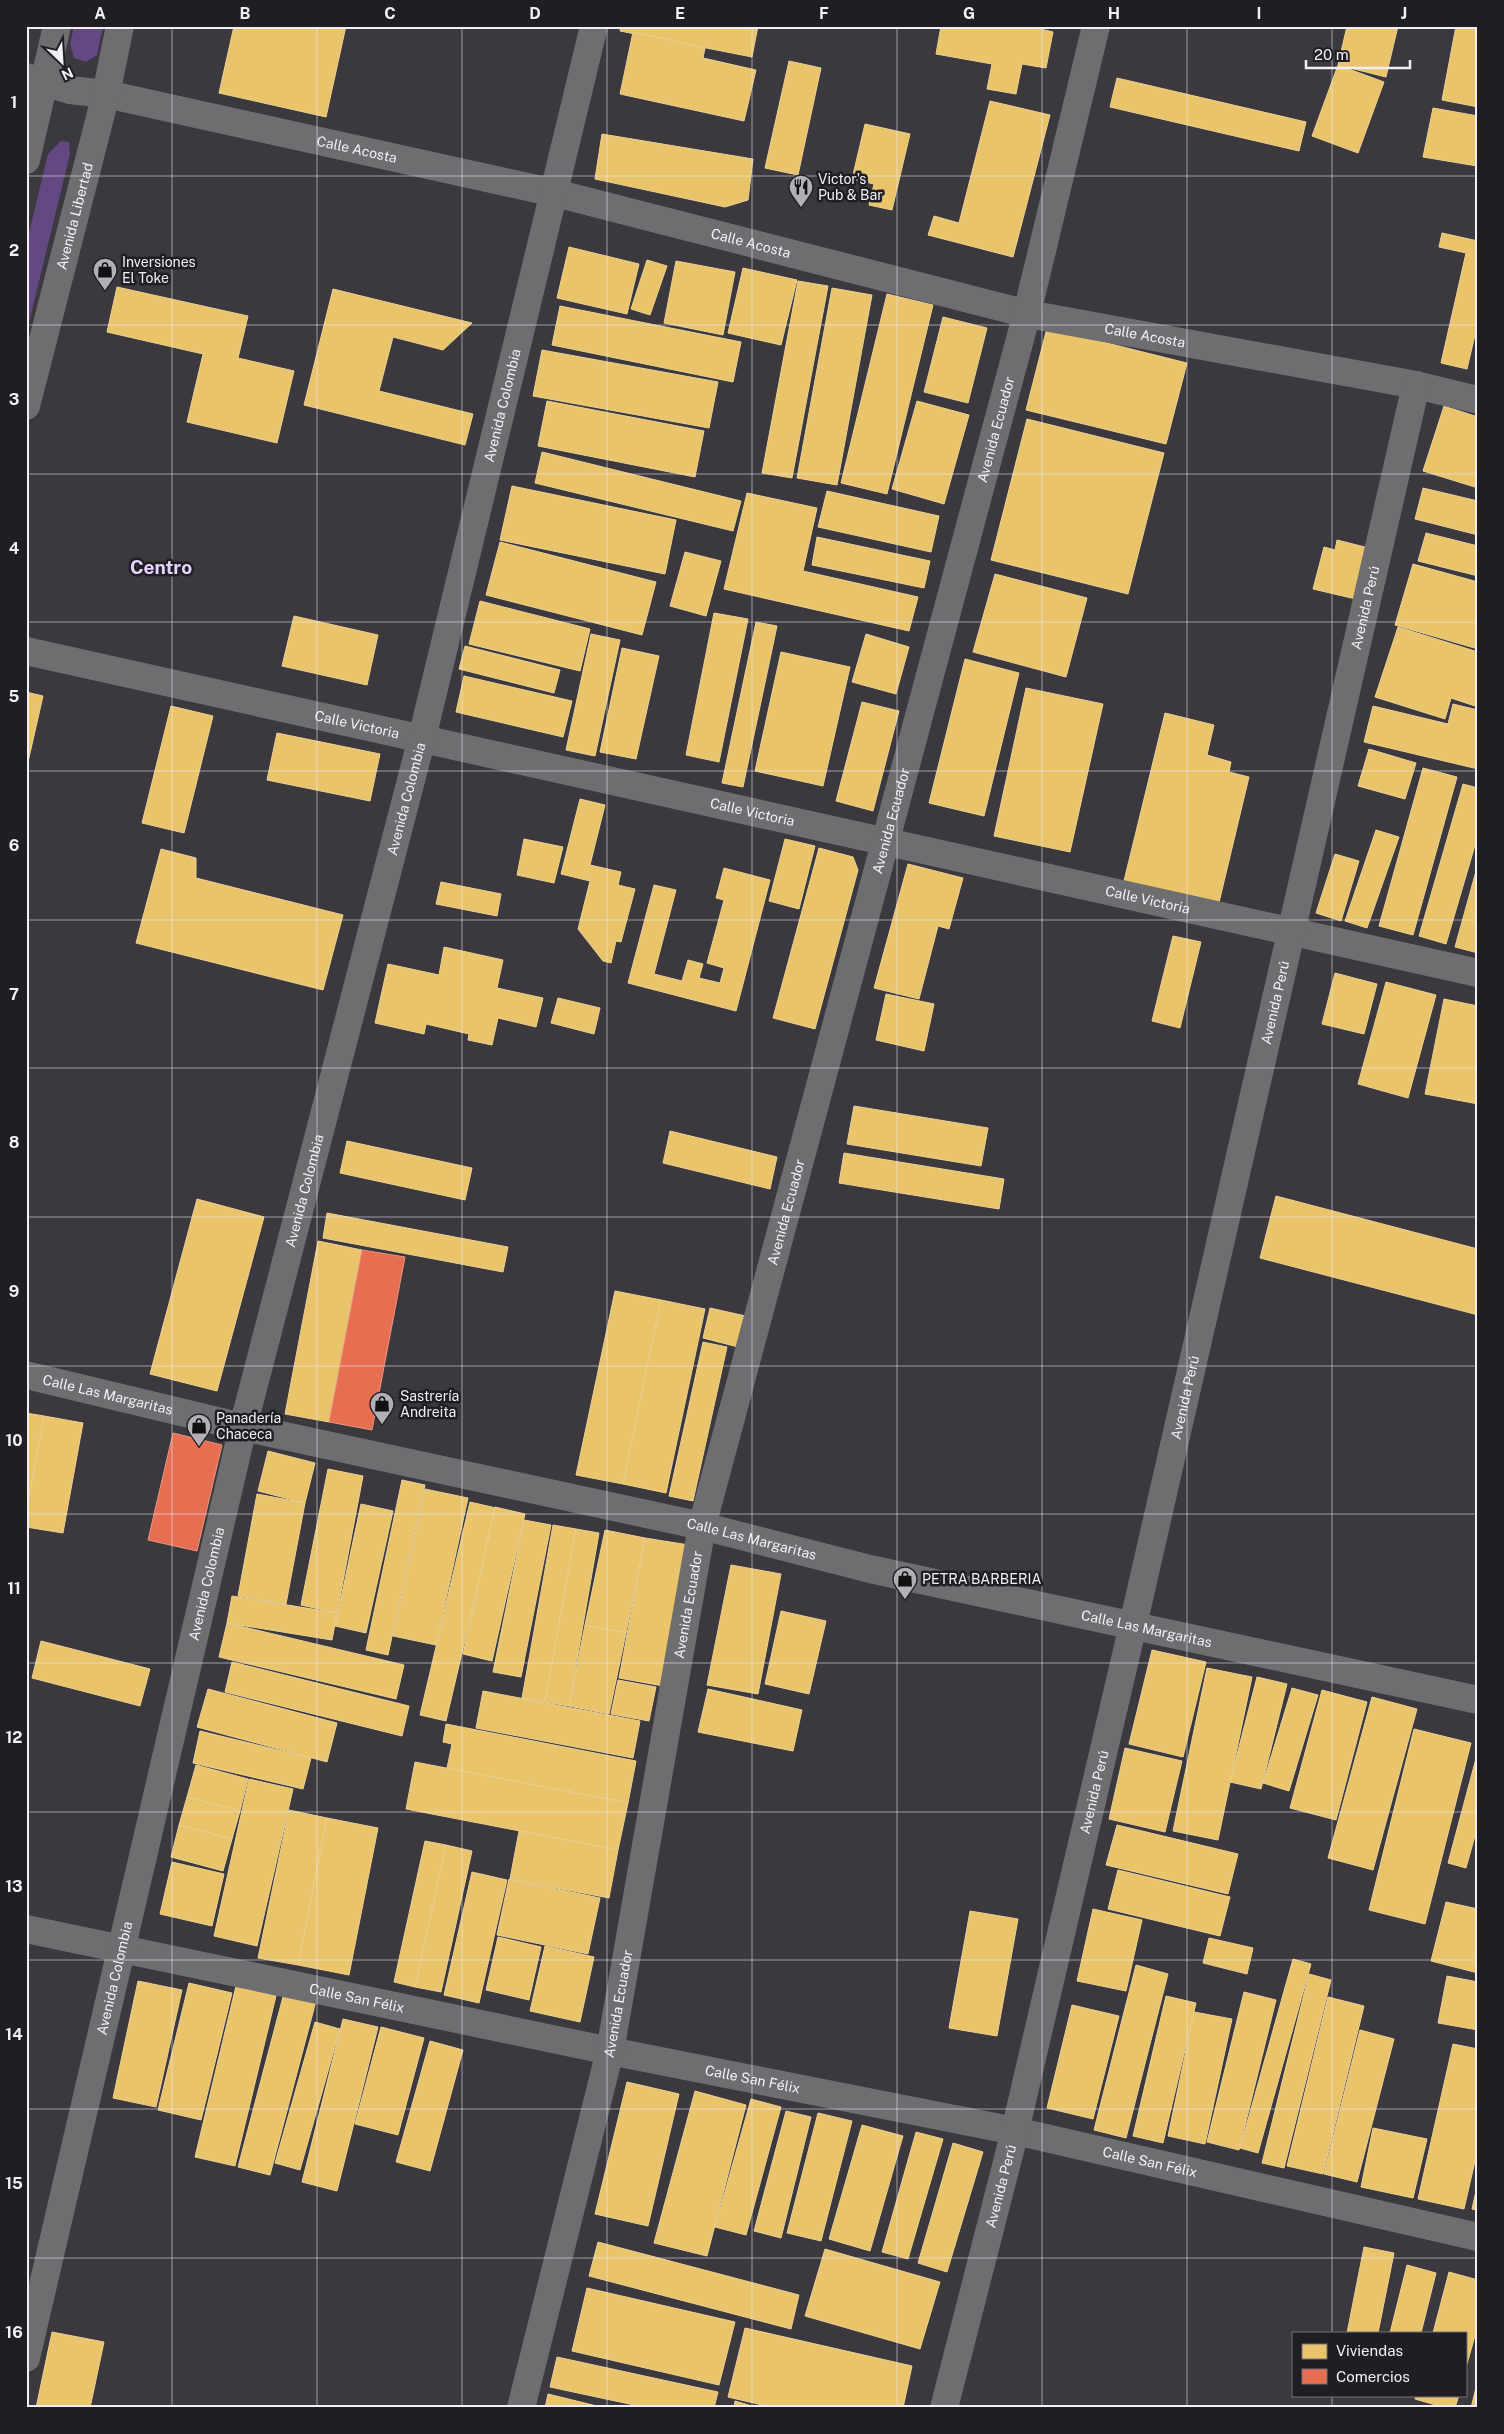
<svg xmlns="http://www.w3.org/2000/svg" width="1504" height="2434" font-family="'Public Sans',sans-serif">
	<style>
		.green { fill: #644882 }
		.homes { fill: #e9c46a; stroke: #ecd195 }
		.shops { fill: #e76f51; stroke: #ea9583 }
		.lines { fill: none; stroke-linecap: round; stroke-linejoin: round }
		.minor { stroke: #6e6d6f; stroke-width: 28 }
		.grid { fill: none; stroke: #f2eff8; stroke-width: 1; stroke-opacity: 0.55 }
		.labels { text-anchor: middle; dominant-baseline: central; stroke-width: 5; stroke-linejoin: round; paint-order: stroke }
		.street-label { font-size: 14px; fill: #f2eff8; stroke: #201d23 }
		.poi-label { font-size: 14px; fill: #f2eff8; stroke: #201d23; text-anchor: start }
		.district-label { font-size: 19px; font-weight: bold; fill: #e5d3fd; stroke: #201d23 }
		.neatline { fill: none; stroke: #f2eff8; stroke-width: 2 }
		.grid-label { font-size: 16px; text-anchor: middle; font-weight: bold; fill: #f2eff8 }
	</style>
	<rect width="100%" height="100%" fill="#3b383e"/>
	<g class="green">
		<path d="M74 26H103L97 55 86 62 74 58 70 44Z"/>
		<path d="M61 141 69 142 70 154 26 335V245L48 154Z"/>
	</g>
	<g class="homes">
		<path d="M234 26H346L326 117 219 93Z"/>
		<path d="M621 26H758L752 57 620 31Z"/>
		<path d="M941 26H1028L1053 32 1046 68 1022 64 1016 94 987 89 992 64 936 54Z"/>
		<path d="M1347 26H1398L1386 77 1338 65Z"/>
		<path d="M1456 26H1478V107L1442 100Z"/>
		<path d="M633 32 705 48 703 58 756 70 744 121 620 94Z"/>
		<path d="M789 61 821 68 798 175 765 168Z"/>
		<path d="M1338 65 1384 82 1358 153 1312 136Z"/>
		<path d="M1117 78 1306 122 1299 151 1110 107Z"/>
		<path d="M990 101 1050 115 1013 257 928 235 934 216 959 223Z"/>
		<path d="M1433 108 1478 116 1477 166 1423 157Z"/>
		<path d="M865 124 910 134 892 210 869 205 874 184 852 179Z"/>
		<path d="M602 134 753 159 748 200 725 207 595 179Z"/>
		<path d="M1442 233 1478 241V322L1467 369 1441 363 1466 253 1439 247Z"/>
		<path d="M569 247 639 264 627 314 557 298Z"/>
		<path d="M647 260 667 266 650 315 631 309Z"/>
		<path d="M676 261 735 272 723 335 664 323Z"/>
		<path d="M743 268 797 280 781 345 728 333Z"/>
		<path d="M798 281 828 286 792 478 762 473Z"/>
		<path d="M117 287 248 316 238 358 294 371 277 443 187 422 203 354 107 332Z"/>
		<path d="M832 288 872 295 837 485 797 478Z"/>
		<path d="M333 289 472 323 443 350 393 337 379 391 473 414 465 445 304 405Z"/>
		<path d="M887 294 933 305 887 494 841 483Z"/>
		<path d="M560 306 741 342 733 382 552 345Z"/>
		<path d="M943 317 987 328 968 403 924 392Z"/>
		<path d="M1047 328 1187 363 1166 444 1026 410Z"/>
		<path d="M542 350 718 382 709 428 533 396Z"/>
		<path d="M547 401 704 431 695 477 538 446Z"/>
		<path d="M917 401 969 415 944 504 892 489Z"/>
		<path d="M1444 406 1478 417V488L1423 471Z"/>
		<path d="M1027 419 1164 453 1128 594 991 560Z"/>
		<path d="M542 452 741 501 733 531 535 483Z"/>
		<path d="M512 486 676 520 665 574 500 540Z"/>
		<path d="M1423 488 1478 501V535L1415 519Z"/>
		<path d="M827 491 939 516 931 552 818 527Z"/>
		<path d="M747 493 817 508 803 571 918 597 909 631 724 589Z"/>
		<path d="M1426 533 1478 546V576L1418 561Z"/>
		<path d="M817 537 930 561 924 588 812 565Z"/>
		<path d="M1337 540 1373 549 1360 600 1313 589 1324 547 1335 550Z"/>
		<path d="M500 542 656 582 642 635 486 595Z"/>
		<path d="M685 552 721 561 706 616 670 606Z"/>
		<path d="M1413 564 1478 582V649L1395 625Z"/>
		<path d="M995 574 1087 598 1066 677 973 652Z"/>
		<path d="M480 601 590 629 580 671 469 644Z"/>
		<path d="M714 613 748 619 719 762 686 755Z"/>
		<path d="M294 616 378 635 367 685 282 666Z"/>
		<path d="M756 622 777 626 743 787 722 783Z"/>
		<path d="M1398 627 1478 652V707L1451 698 1445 719 1375 697Z"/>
		<path d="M591 634 620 640 595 756 566 750Z"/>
		<path d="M866 634 909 647 896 694 852 682Z"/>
		<path d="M465 646 560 670 554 693 459 669Z"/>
		<path d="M622 648 659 656 636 759 600 752Z"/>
		<path d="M781 652 850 667 823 786 755 771Z"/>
		<path d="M965 659 1019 673 984 816 929 803Z"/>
		<path d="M464 676 572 701 563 737 456 712Z"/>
		<path d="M1026 688 1103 704 1070 852 994 836Z"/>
		<path d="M26 692 43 696 28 762H26Z"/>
		<path d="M862 702 899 711 873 811 836 801Z"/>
		<path d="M1453 704 1478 710V769L1364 742 1373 706 1448 724Z"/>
		<path d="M171 706 213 716 184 833 142 823Z"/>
		<path d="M1165 713 1214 725 1207 755 1231 762 1229 772 1249 777 1217 911 1122 889Z"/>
		<path d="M277 733 380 754 370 801 267 780Z"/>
		<path d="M1369 749 1416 763 1405 799 1358 786Z"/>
		<path d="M1423 768 1457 777 1413 935 1379 926Z"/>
		<path d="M1463 784 1478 788V835L1446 944 1419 936Z"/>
		<path d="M580 799 605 805 590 865 621 872 618 885 635 889 621 942 616 941 611 963 603 961 578 929 590 881 561 874Z"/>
		<path d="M1376 830 1399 837 1367 928 1345 921Z"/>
		<path d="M524 839 563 847 554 883 517 875Z"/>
		<path d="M785 839 815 846 799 909 769 901Z"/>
		<path d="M819 848 853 857 858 870 815 1029 773 1018Z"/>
		<path d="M161 849 196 858V878L343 915 323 990 136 943Z"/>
		<path d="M1335 854 1359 861 1341 921 1316 913Z"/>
		<path d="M908 864 963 878 949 929 938 926 919 999 874 988Z"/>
		<path d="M1478 864V953L1455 947Z"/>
		<path d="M724 868 770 880 736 1011 628 983 654 885 676 890 654 974 682 981 688 960 703 964 699 978 720 983 724 968 707 963 724 900 716 898Z"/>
		<path d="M441 882 501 894 497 916 436 904Z"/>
		<path d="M1173 936 1201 942 1180 1028 1152 1021Z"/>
		<path d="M444 947 503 960 497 988 543 998 536 1027 498 1018 492 1045 468 1040 469 1034 426 1024 424 1034 375 1023 388 964 439 975Z"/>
		<path d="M1335 973 1377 984 1364 1034 1322 1024Z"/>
		<path d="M1386 982 1436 995 1408 1098 1358 1084Z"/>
		<path d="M886 994 934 1004 924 1051 876 1040Z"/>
		<path d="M558 998 600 1008 594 1034 551 1023Z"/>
		<path d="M1444 999 1478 1006V1104L1425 1094Z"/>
		<path d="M854 1106 988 1128 981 1166 847 1144Z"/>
		<path d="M670 1131 777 1157 770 1189 663 1163Z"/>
		<path d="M347 1141 472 1168 465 1200 340 1173Z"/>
		<path d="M844 1153 1004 1179 999 1209 839 1183Z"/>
		<path d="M1276 1196 1478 1249V1315L1260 1258Z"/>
		<path d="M197 1199 264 1217 217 1391 150 1374Z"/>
		<path d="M327 1213 508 1247 503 1272 323 1238Z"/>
		<path d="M318 1241 362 1250 329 1422 285 1414Z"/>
		<path d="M615 1291 661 1300 623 1484 576 1475Z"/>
		<path d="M661 1300 705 1309 666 1493 623 1484Z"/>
		<path d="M710 1308 750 1317 742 1348 703 1338Z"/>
		<path d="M703 1342 727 1347 693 1501 669 1496Z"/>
		<path d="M26 1413 44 1416 26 1514Z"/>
		<path d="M44 1416 83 1423 63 1533 26 1527V1514Z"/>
		<path d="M268 1451 315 1463 305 1503 258 1491Z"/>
		<path d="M328 1469 363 1476 337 1613 301 1605Z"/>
		<path d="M402 1480 425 1485 388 1655 366 1650Z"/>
		<path d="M425 1489 468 1498 436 1645 393 1636Z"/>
		<path d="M257 1494 305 1503 286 1604 238 1596Z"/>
		<path d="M470 1502 496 1508 446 1721 420 1715Z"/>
		<path d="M361 1504 393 1511 366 1633 335 1626Z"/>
		<path d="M495 1507 525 1514 492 1661 463 1654Z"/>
		<path d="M524 1520 551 1525 521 1677 493 1672Z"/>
		<path d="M553 1525 576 1529 545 1702 522 1698Z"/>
		<path d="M576 1529 599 1533 569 1706 545 1702Z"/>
		<path d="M605 1530 645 1538 626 1633 585 1625Z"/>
		<path d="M645 1538 689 1545 663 1686 619 1678Z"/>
		<path d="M731 1565 781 1574 758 1694 707 1685Z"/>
		<path d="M232 1596 337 1613 332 1640 227 1623Z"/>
		<path d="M781 1611 826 1621 809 1694 765 1684Z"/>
		<path d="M227 1623 404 1665 396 1699 219 1657Z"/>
		<path d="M585 1625 626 1633 609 1714 569 1706Z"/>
		<path d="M41 1641 150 1669 140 1706 32 1678Z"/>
		<path d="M1152 1650 1206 1662 1183 1757 1129 1744Z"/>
		<path d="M232 1662 409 1706 402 1736 225 1692Z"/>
		<path d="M1207 1668 1252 1677 1218 1840 1173 1831Z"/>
		<path d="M1257 1677 1287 1684 1261 1789 1230 1782Z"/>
		<path d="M618 1680 656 1687 649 1721 611 1714Z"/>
		<path d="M1292 1688 1318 1695 1289 1791 1263 1783Z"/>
		<path d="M208 1689 337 1723 327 1762 197 1727Z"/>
		<path d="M708 1689 802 1710 793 1751 698 1732Z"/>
		<path d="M1322 1690 1367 1702 1336 1820 1290 1808Z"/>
		<path d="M483 1691 640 1721 633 1758 476 1728Z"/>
		<path d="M1372 1697 1417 1709 1373 1870 1328 1858Z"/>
		<path d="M446 1724 636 1761 628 1803 447 1768 452 1744 443 1742Z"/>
		<path d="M1414 1729 1471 1743 1425 1924 1369 1910Z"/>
		<path d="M200 1731 311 1758 303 1789 193 1763Z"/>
		<path d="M1125 1748 1182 1761 1165 1832 1109 1819Z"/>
		<path d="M1478 1751V1825L1466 1868 1448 1863Z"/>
		<path d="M415 1762 628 1803 618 1850 406 1809Z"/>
		<path d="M196 1765 248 1779 240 1811 187 1797Z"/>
		<path d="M249 1779 293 1789 257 1946 214 1936Z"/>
		<path d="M187 1797 240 1811 232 1839 179 1825Z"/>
		<path d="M289 1810 327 1818 298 1965 258 1958Z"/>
		<path d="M327 1818 378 1828 349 1975 298 1965Z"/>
		<path d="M179 1825 232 1839 223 1871 171 1857Z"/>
		<path d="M1117 1825 1238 1854 1228 1894 1106 1865Z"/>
		<path d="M519 1831 618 1850 609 1898 510 1879Z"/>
		<path d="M425 1841 446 1845 415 1987 394 1982Z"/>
		<path d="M446 1845 472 1851 441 1992 415 1987Z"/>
		<path d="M172 1862 224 1874 212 1926 160 1914Z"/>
		<path d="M1118 1870 1230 1897 1220 1936 1108 1909Z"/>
		<path d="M472 1872 507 1880 479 2003 444 1995Z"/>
		<path d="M509 1879 600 1898 588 1954 497 1935Z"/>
		<path d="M1446 1902 1478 1909V1973L1431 1961Z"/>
		<path d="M1093 1909 1142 1920 1126 1991 1077 1981Z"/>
		<path d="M970 1911 1018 1919 997 2036 949 2028Z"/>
		<path d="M498 1937 541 1947 529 2000 486 1990Z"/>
		<path d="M1209 1938 1253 1948 1247 1974 1203 1963Z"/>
		<path d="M545 1946 594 1957 580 2022 530 2011Z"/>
		<path d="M1293 1959 1311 1964 1258 2153 1240 2148Z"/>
		<path d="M1136 1965 1168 1974 1126 2138 1094 2130Z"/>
		<path d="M1309 1974 1331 1980 1284 2168 1262 2163Z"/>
		<path d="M1447 1976 1478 1982V2030L1438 2023Z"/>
		<path d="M138 1981 182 1990 156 2107 113 2098Z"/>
		<path d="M189 1983 232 1993 201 2120 158 2110Z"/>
		<path d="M236 1986 276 1996 235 2166 195 2157Z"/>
		<path d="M1244 1992 1276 2000 1239 2150 1207 2142Z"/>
		<path d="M284 1993 316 2001 270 2175 238 2167Z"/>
		<path d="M1166 1996 1196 2003 1163 2143 1133 2136Z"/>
		<path d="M1328 1997 1364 2006 1323 2174 1287 2166Z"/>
		<path d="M1072 2005 1119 2016 1093 2119 1047 2108Z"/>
		<path d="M1194 2012 1232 2019 1205 2144 1168 2136Z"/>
		<path d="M343 2019 378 2027 337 2191 302 2182Z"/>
		<path d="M315 2022 340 2029 300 2170 275 2163Z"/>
		<path d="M381 2027 424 2038 398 2135 355 2124Z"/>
		<path d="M1360 2030 1394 2039 1357 2182 1324 2174Z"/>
		<path d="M430 2041 463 2050 430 2171 396 2162Z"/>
		<path d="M1453 2044 1478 2049V2148L1464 2209 1418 2199Z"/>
		<path d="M627 2082 679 2094 648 2226 595 2214Z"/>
		<path d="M695 2091 746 2105 707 2256 654 2243Z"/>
		<path d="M751 2099 781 2107 746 2235 715 2227Z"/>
		<path d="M786 2111 811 2117 781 2238 754 2231Z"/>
		<path d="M818 2113 852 2121 821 2241 787 2233Z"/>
		<path d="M862 2125 903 2136 870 2251 829 2239Z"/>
		<path d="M1373 2128 1427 2139 1413 2198 1361 2187Z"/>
		<path d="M916 2132 943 2139 908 2259 882 2252Z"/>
		<path d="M953 2143 983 2152 947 2272 918 2263Z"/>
		<path d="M1478 2182V2210L1472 2209Z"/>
		<path d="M598 2242 799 2295 791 2329 589 2276Z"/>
		<path d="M1364 2247 1394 2253 1378 2333H1347Z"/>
		<path d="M825 2249 940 2282 920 2349 805 2316Z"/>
		<path d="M1407 2265 1436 2273 1421 2333H1390Z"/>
		<path d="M1449 2272 1478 2280V2325L1465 2371V2333H1433Z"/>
		<path d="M587 2288 735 2322 719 2385 572 2351Z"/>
		<path d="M745 2328 912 2366 903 2408H775L728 2397Z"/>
		<path d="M52 2332 104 2342 90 2408H36Z"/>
		<path d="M557 2357 718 2392 714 2408H648L550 2387Z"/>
		<path d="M1478 2379V2408H1471Z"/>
		<path d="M548 2394 605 2408H545Z"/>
		<path d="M1416 2395H1459L1455 2408H1446L1415 2399Z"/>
		<path d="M735 2401 759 2408H734Z"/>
	</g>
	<g class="shops">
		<path d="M362 1250 405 1257 372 1430 329 1422Z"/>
		<path d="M173 1433 222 1445 197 1551 148 1540Z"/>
	</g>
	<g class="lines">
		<g class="minor">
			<path id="s1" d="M26 77 70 90 106 94 555 193 1028 314 1416 385 1478 400"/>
			<path d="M26 160 57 26"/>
			<path id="s2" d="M26 406 106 94 120 26"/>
			<path id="s3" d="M26 651 1478 973"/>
			<path id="s4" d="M26 1375 243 1427 702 1526 870 1569 1478 1700"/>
			<path id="s5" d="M26 1929 610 2051 1015 2131 1478 2237"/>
			<path id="s6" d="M26 2358 243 1427 422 738 594 26"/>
			<path id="s7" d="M521 2408 610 2051 702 1526 1027 313 1096 26"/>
			<path id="s8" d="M944 2408 1015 2131 1133 1625 1416 385"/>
		</g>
	</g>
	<path class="grid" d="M172 26V2408M317 26V2408M462 26V2408M607 26V2408M752 26V2408M897 26V2408M1042 26V2408M1187 26V2408M1332 26V2333M26 176H1478M26 325H1478M26 474H1478M26 622H1478M26 771H1478M26 920H1478M26 1068H1478M26 1217H1478M26 1366H1478M26 1514H1478M26 1663H1478M26 1812H1478M26 1960H1478M26 2109H1478M26 2258H1478M1332 2395V2408"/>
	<defs>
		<symbol id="restaurant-pin" viewBox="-11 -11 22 30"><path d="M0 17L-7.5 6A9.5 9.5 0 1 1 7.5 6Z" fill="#b2afb7" stroke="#201d23"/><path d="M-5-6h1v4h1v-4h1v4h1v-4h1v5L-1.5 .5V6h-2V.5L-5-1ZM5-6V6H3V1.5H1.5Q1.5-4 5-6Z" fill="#111"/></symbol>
		<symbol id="shop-pin" viewBox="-11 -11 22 30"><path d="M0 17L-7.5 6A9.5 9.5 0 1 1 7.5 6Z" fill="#b2afb7" stroke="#201d23"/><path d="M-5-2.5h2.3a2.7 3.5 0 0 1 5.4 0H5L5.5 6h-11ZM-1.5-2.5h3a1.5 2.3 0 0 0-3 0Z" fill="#111"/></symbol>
	</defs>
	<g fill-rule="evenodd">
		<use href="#restaurant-pin" x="787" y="173" width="28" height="38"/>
		<use href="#shop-pin" x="91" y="256" width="28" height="38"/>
		<use href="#shop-pin" x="368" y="1390" width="28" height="38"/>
		<use href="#shop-pin" x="185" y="1412" width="28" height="38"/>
		<use href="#shop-pin" x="891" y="1565" width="28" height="38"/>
	</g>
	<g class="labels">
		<g class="street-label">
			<text stroke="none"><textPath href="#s1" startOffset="339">Calle Acosta</textPath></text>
			<text stroke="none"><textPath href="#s2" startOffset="196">Avenida Libertad</textPath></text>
			<text stroke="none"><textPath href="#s1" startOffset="744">Calle Acosta</textPath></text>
			<text stroke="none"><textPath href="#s1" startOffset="1149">Calle Acosta</textPath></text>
			<text stroke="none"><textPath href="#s6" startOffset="2010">Avenida Colombia</textPath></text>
			<text stroke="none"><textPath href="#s7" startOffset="2036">Avenida Ecuador</textPath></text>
			<text stroke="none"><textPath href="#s8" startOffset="1849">Avenida Perú</textPath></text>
			<text stroke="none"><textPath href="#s3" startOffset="339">Calle Victoria</textPath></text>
			<text stroke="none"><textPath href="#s6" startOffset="1605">Avenida Colombia</textPath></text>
			<text stroke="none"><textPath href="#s3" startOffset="744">Calle Victoria</textPath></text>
			<text stroke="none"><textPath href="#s7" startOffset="1631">Avenida Ecuador</textPath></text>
			<text stroke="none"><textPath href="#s3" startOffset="1149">Calle Victoria</textPath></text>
			<text stroke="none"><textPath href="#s8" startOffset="1444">Avenida Perú</textPath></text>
			<text stroke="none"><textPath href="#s6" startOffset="1200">Avenida Colombia</textPath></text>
			<text stroke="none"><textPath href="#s7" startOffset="1226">Avenida Ecuador</textPath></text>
			<text stroke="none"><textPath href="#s4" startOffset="84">Calle Las Margaritas</textPath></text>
			<text stroke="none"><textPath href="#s8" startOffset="1039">Avenida Perú</textPath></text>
			<text stroke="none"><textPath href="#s4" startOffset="744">Calle Las Margaritas</textPath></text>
			<text stroke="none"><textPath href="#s6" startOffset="795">Avenida Colombia</textPath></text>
			<text stroke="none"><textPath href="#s7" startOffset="821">Avenida Ecuador</textPath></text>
			<text stroke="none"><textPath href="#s4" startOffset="1149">Calle Las Margaritas</textPath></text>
			<text stroke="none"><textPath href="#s8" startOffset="634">Avenida Perú</textPath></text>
			<text stroke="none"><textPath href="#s6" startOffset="390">Avenida Colombia</textPath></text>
			<text stroke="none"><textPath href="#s5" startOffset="338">Calle San Félix</textPath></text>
			<text stroke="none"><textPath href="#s7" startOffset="416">Avenida Ecuador</textPath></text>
			<text stroke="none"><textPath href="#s5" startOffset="742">Calle San Félix</textPath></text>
			<text stroke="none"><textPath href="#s5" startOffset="1148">Calle San Félix</textPath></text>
			<text stroke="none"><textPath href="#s8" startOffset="229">Avenida Perú</textPath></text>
		</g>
		<g class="poi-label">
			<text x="818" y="179">Victor's<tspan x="818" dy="16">Pub &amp; Bar</tspan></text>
			<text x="122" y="262">Inversiones<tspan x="122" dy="16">El Toke</tspan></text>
			<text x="400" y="1396">Sastrería<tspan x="400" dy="16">Andreita</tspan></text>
			<text x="216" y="1418">Panadería<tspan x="216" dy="16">Chaceca</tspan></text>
			<text x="922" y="1579">PETRA BARBERIA</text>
		</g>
		<g class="district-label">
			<text x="161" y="567">Centro</text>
		</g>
	</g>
	<rect width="1504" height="2434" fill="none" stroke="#201d23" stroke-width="55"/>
	<rect x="1292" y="2332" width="175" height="65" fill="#201d23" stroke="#747178"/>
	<rect x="1302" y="2344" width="25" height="15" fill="#e9c46a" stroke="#747178"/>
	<text x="1336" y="2356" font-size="15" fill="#f2eff8">Viviendas</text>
	<rect x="1302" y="2369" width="25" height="15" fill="#e76f51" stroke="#747178"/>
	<text x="1336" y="2382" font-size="15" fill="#f2eff8">Comercios</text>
	<g transform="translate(62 62) rotate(155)" stroke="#201d23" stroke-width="4" paint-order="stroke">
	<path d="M0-4L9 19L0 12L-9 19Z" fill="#f2eff8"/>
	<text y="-8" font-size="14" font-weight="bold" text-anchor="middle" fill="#f2eff8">N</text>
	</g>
	<path d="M1306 60v8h104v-8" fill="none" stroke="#f2eff8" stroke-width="2.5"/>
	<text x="1314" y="60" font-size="15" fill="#f2eff8" stroke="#201d23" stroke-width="4" paint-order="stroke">20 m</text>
	<rect x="28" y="28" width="1448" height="2378" class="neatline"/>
	<g class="grid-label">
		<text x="100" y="19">A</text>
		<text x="245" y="19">B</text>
		<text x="390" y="19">C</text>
		<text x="535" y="19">D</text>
		<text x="680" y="19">E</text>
		<text x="824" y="19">F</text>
		<text x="969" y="19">G</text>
		<text x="1114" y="19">H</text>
		<text x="1259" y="19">I</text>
		<text x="1404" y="19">J</text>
		<text x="14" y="108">1</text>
		<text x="14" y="256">2</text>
		<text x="14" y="405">3</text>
		<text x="14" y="554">4</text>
		<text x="14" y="702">5</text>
		<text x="14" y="851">6</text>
		<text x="14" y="1000">7</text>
		<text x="14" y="1148">8</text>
		<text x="14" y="1297">9</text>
		<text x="14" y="1446">10</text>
		<text x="14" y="1594">11</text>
		<text x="14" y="1743">12</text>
		<text x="14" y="1892">13</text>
		<text x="14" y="2040">14</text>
		<text x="14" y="2189">15</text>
		<text x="14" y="2338">16</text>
	</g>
</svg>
